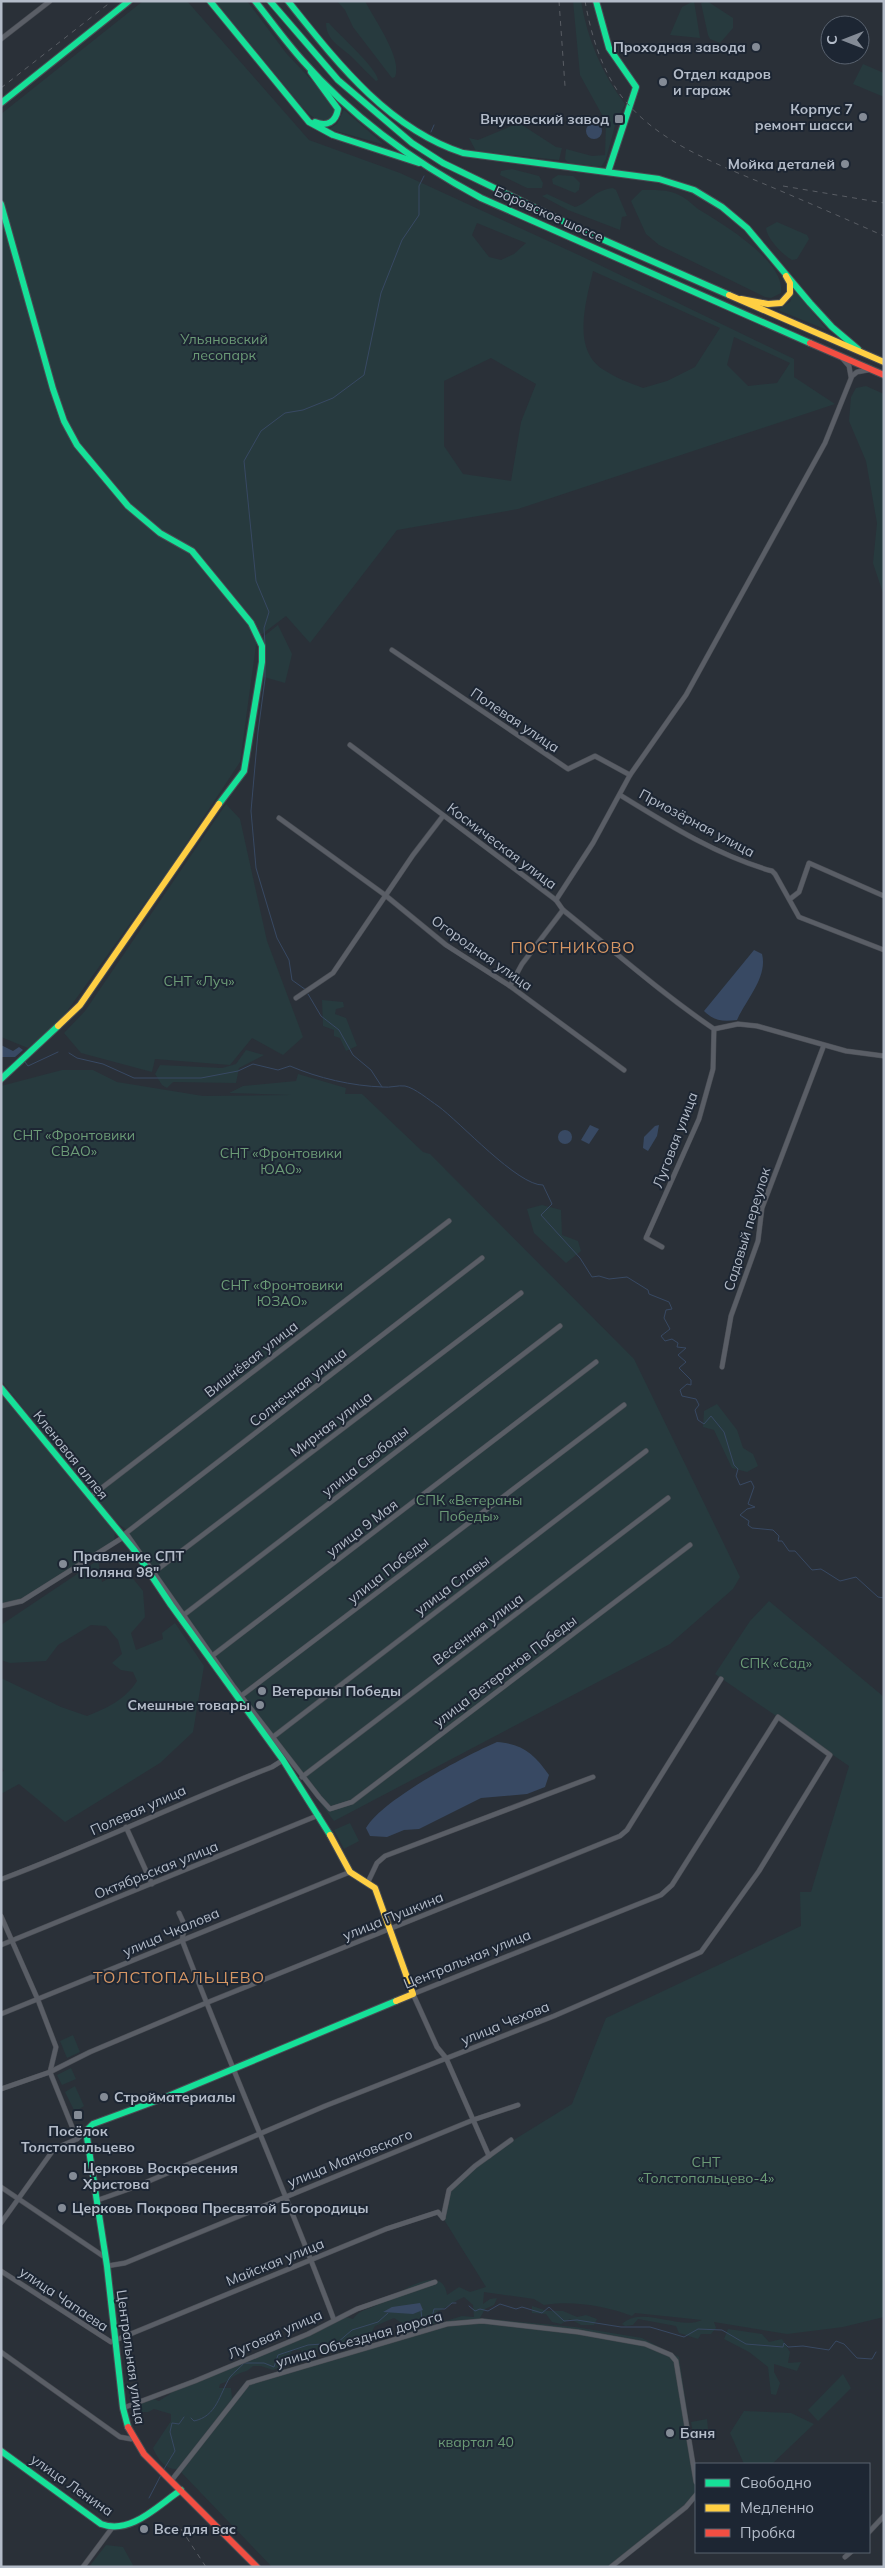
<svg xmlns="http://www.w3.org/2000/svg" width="885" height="2568" font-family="Mulish,sans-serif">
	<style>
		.green { fill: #273a3e; fill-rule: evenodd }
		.water { fill: #384963 }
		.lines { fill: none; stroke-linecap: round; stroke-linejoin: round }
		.stream { stroke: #384963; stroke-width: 1 }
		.street-casing { stroke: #484c53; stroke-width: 5.5 }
		.fast-casing { stroke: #484c53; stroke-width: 8 }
		.slow-casing { stroke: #484c53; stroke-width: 8 }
		.jam-casing { stroke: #484c53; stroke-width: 8 }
		.street { stroke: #5a5e66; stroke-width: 4.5 }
		.fast { stroke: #16e098; stroke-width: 6 }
		.slow { stroke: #ffcf43; stroke-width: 6 }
		.jam { stroke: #f24e42; stroke-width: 6 }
		.rail { stroke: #595d64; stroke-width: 1; stroke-dasharray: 5 5; stroke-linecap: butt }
		.poi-dot { fill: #848b96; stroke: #1d2633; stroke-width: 2 }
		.labels { text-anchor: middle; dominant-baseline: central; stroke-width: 4; stroke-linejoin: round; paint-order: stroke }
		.poi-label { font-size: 14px; font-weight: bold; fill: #b4bcc9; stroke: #1d2633; text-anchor: start }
		.street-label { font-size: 14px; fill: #b4bcc9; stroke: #1d2633 }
		.park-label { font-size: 14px; fill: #6b9a76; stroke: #1d2633 }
		.quarter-label { font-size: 16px; letter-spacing: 1px; fill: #d59563; stroke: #1d2633 }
	</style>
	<rect width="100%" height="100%" fill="#2a3038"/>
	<g class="green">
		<path d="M143 1H187L309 140 400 173 583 257 794 359V377L835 404 518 509 397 530 310 643 286 616 257 638 240 762 168 871 60 1021 28 1048 1 1037V114ZM477 223 526 243 514 254 501 260 489 257 472 235ZM593 271 720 328 695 367 667 381 643 388C630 383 616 378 604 370 571 350 586 301 593 271ZM734 337 790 363 777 383 748 386 727 365ZM491 358 536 384 521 422 511 481 463 474 444 446V381Z"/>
		<path d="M215 1H247L286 53 332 102 335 112 332 119C319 127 310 114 301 106Z"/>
		<path d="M337 1H365C374 19 403 59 395 77L392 78 353 27 345 10Z"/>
		<path d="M573 1H581C587 38 602 74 625 104L616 122 606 159 601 167 568 163 565 159 566 149 592 156 605 155 606 122 580 75Z"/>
		<path d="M694 1 700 38 670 35 682 7Z"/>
		<path d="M707 1 733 18V28L720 43 710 39 708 35 701 3Z"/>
		<path d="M326 23H329C339 35 377 68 378 80L376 81C368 74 361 66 354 59 342 47 326 41 326 23Z"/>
		<path d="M863 64 884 73V97L853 84Z"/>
		<path d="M344 110 382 143V144L329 129 337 124Z"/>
		<path d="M519 123 556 147 562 148 559 160 476 151 469 138 478 140Z"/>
		<path d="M512 169 539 176 543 183 542 188H527L500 175 501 171Z"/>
		<path d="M558 175 573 176 580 183 579 190 575 193 553 184 552 179Z"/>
		<path d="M613 188 616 190 627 216 622 217 620 230 568 210 542 196 547 194 575 207C589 203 594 190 613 188Z"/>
		<path d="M642 190C655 190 667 189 679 195 686 198 692 204 698 209 721 223 786 261 781 293L771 298 765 297 659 245 646 234 631 201Z"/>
		<path d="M777 222 807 235 809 239 797 259 792 260C783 255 767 239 766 228Z"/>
		<path d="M795 290 827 330 778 310 790 302Z"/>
		<path d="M866 386 884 394V596L873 563 877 523 866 461 849 421 851 397 856 388Z"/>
		<path d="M278 625 292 654 285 683 264 677 263 637Z"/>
		<path d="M226 804 240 819 267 941 303 1037 283 1055 252 1038 230 1065 155 1059 152 1072 81 1053 64 1033 85 1011Z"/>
		<path d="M322 1000 343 1002 344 1007 336 1009 335 1014 346 1018 357 1046 346 1051 340 1038 334 1036V1030L323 1026Z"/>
		<path d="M246 1050 264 1055 239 1068 236 1083 173 1082 167 1088 162 1085 155 1074 160 1065 222 1068 236 1064Z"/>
		<path d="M62 1070H93L117 1082 203 1096 291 1095 229 1093 243 1086 296 1081 298 1074 346 1088 345 1094H362L423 1152 430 1154 634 1359 740 1577 733 1589 670 1644 334 1821 250 1710 127 1530 106 1515 1 1380V1086Z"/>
		<path d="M542 1205 561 1210 562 1235 578 1241 581 1251 566 1263 534 1233 527 1209Z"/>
		<path d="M1 1393 115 1533 114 1541 26 1597 1 1605Z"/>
		<path d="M717 1404 737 1430 743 1448 753 1454 758 1466 747 1472 732 1468 714 1430 703 1427 704 1411Z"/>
		<path d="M98 1560 102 1582 126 1570 143 1591 145 1617 131 1633 136 1650 163 1639 162 1633 175 1623 204 1666 193 1732 160 1763 65 1822 19 1784 1 1794V1772L4 1771 1 1766V1678L61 1707 87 1716C107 1708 125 1700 137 1681L133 1672 121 1670 112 1663 122 1654 118 1640 106 1626 91 1625 58 1645 46 1661 10 1663 1 1660V1625Z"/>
		<path d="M769 1601 884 1697V2317L843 2327 787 2334 714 2322 716 2328 711 2334H701L698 2339 679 2333 676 2326 638 2319 633 2325 625 2326 622 2324C643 2305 679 2331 702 2320L635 2313 632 2316C606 2306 572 2300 544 2305L534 2299 484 2292 483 2304 490 2299 497 2298 494 2305 485 2309 480 2318 575 2327 642 2338 679 2357 696 2469V2497L611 2567H272L178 2469C166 2470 158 2460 153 2448L171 2421V2414L154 2409 148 2412H133L131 2402 148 2397 159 2401 170 2394 175 2386 212 2372 230 2368 247 2357 272 2351 343 2316 353 2319C360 2309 368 2310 379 2304 394 2297 442 2259 447 2295L459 2287 470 2292 486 2287 443 2218 444 2204 448 2190 488 2156 572 2104 606 2018 801 1926 800 1892H811L849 1766 715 1674 750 1621ZM464 2297 473 2305 474 2317 462 2316 411 2332 436 2323 440 2315 436 2314V2312C449 2307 452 2302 464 2297ZM394 2318 402 2323 399 2329 404 2334 246 2381 232 2398 231 2388H219L220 2384C229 2382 231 2377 238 2374 245 2371 247 2372 253 2366H261L273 2370 281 2367 293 2350H302L292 2361 309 2355 315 2348 319 2352 340 2350 344 2345 371 2333 375 2326Z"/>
		<path d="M350 1823 359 1841 344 1849 334 1830Z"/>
		<path d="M73 2035 80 2052 67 2058 60 2041Z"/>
		<path d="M71 2068 76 2079 62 2085 57 2075Z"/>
		<path d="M75 2086 84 2106 75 2112 65 2092Z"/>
		<path d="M532 2306 547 2311H563L577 2317 586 2315 597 2319 594 2325H581L570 2319 561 2324 552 2322 546 2314 532 2313Z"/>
		<path d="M728 2329 762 2334 769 2342 782 2339 790 2352 788 2363 801 2362 797 2371 774 2364V2372L780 2383 776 2395 771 2394 768 2367 749 2352 724 2339Z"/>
		<path d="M843 2374 851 2388 818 2421 808 2410Z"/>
		<path d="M744 2411 791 2413 814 2424 772 2464H744L730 2433Z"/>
		<path d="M707 2419 708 2429 693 2433 691 2422Z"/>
		<path d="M106 2545 123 2547 134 2567H89Z"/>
	</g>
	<g class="water">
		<circle cx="594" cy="131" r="8"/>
		<path d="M754 950 762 954C768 977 746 1000 737 1020 723 1022 714 1021 704 1011Z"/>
		<path d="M1 1045 13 1051 19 1047 23 1050 15 1057H1Z"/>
		<path d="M590 1125 599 1129 589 1144 581 1140Z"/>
		<path d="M659 1125 657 1136 648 1151 643 1148 644 1137 655 1126Z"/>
		<circle cx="565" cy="1137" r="7"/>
		<path d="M497 1742C523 1744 534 1754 549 1775L545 1787 527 1794 481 1798 419 1829 404 1830 387 1837 370 1836 366 1828C383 1799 465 1756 497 1742Z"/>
		<path d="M420 2303 423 2310 413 2314 383 2312 392 2307Z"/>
	</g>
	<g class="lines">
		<g class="stream">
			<path d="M431 132 434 125"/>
			<path d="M265 645 264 628 269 612 256 581 244 461 261 431 285 413 303 410 333 398 364 375 381 293 402 240 419 215V186L424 176"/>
			<path d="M265 654V679L258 732 251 811 256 868 277 938 289 960 292 980 306 990"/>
			<path d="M308 994 321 1016 339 1030 353 1055 371 1070 382 1087"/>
			<path d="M69 1053 77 1058 103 1064 134 1078H201L238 1071 253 1064 278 1070 290 1066C318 1078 352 1086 383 1087 390 1088 398 1085 405 1086 415 1088 429 1100 438 1106 460 1122 518 1186 543 1185L552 1204 541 1215 580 1258 592 1277 599 1276 609 1279 627 1277 648 1290 649 1294 669 1302 672 1309 666 1310 664 1318 670 1329 661 1336 665 1341 672 1339 678 1343 677 1347 686 1348 678 1355 686 1362 679 1368 691 1380V1385L687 1384 680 1390 682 1396 696 1399 699 1405 695 1410 698 1420 704 1424 711 1416 724 1432 734 1465 738 1469 736 1476 740 1485 751 1481 754 1487 748 1504 755 1507 747 1509 740 1515 749 1521 748 1525 752 1528 773 1530 779 1536 778 1541H782L789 1551H795L812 1570 821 1569 840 1581 856 1577 878 1597 884 1598"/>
			<path d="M25 1062 28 1066 58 1052"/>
			<path d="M469 2306 475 2311 480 2309 488 2311 500 2304 516 2309 522 2307 542 2313 549 2307 564 2321 577 2320 621 2327H650L684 2337 698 2329 722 2330 746 2344 783 2347 784 2343 788 2347 803 2346 829 2350 836 2341 844 2344 857 2358 872 2359 876 2352"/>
			<path d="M421 2311 422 2319 425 2323 432 2318 434 2309H445L452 2303H456"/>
			<path d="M191 2418 194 2421C217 2416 219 2395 230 2377 234 2372 240 2368 244 2363H264L274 2367 278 2355 308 2345 337 2343 352 2330 378 2322 388 2313"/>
			<path d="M164 2469 175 2451 170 2432 172 2423 179 2424 184 2417"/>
			<path d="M149 2498 161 2475"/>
		</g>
		<defs>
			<g id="street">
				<path d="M1 39 50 1"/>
				<path d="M842 358 849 366 851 377"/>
				<path d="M392 650 568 769 595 756 630 775"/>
				<path d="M350 745 556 900 563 910C613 950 661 993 714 1029L738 1024 757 1026 846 1051 884 1056"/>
				<path d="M620 795C667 824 718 856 772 871L775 874 799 917 884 950"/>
				<path d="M279 818 385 895 446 945 510 986 624 1070"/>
				<path d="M790 899 799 892 809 863 884 896"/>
				<path d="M556 900 593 843 630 775 686 695 825 443 852 376 857 372 868 370"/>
				<path d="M510 986 522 964 563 910"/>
				<path d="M296 998 333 973 413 855 443 816"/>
				<path d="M662 1247 646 1238 699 1119 713 1069 714 1029"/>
				<path d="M482 1258 126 1533 234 1687 319 1797 330 1809 352 1802 690 1545"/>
				<path d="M722 1367 731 1316 758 1241 762 1208 824 1045"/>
				<path d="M90 1497 449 1221"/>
				<path d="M154 1572 521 1293"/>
				<path d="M1 1606 22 1601 122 1538"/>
				<path d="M185 1614 560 1326"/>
				<path d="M212 1656 596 1362"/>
				<path d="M241 1696 624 1405"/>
				<path d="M273 1737 646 1451"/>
				<path d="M302 1777 668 1498"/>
				<path d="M126 1827 152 1884"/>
				<path d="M2 1879C93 1845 181 1802 272 1767L283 1760"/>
				<path d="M368 1882 377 1863 385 1856 593 1777"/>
				<path d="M179 1913 185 1926 182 1940C231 2068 286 2192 334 2320"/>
				<path d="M1 1916 38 2000 56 2047 50 2072 77 2139"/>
				<path d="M1 1945 319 1815"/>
				<path d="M1 2014 350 1872"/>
				<path d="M1 2089 50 2072 90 2052 206 2003 620 1836 627 1830 721 1679"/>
				<path d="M1 2187 106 2258"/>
				<path d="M98 2200 135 2187 325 2106 554 2016 701 1952 759 1871 830 1755 778 1717 672 1885 661 1895 413 1994 437 2047 446 2058 489 2156"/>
				<path d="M443 2218 449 2190 475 2166 511 2140"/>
				<path d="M1 2223 54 2149 77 2139 86 2131"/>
				<path d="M107 2266 125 2263 473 2120 518 2105"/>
				<path d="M1 2271 111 2342 386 2229 438 2212 443 2218"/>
				<path d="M1 2352 120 2437 131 2439"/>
				<path d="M123 2408 195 2381 308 2334 357 2309 435 2282"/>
				<path d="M171 2481 248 2383 447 2324 482 2321 578 2332 645 2344 671 2355 676 2361 696 2482"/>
				<path d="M869 2532 884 2516"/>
				<path d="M845 2557 851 2552"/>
				<path d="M83 2567 112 2528"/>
				<path d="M611 2567 686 2507 696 2495"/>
			</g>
			<g id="fast">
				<path d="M210 1 309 122 333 135 419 163"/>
				<path d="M255 1C271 21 286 42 303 61 353 118 414 162 481 198L810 343"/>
				<path d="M270 1 338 80 412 143 443 163 579 229 729 295"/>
				<path d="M288 1C336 61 387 128 463 153L659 179 694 190 722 207 747 228 810 303 832 327 858 349"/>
				<path d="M596 1 609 48 636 87 608 172"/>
				<path d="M311 72 338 109C336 122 327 127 315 122"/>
				<path d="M1 103 129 1"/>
				<path d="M1 204 53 389 64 421 77 445 128 506 160 533 192 551 251 623 262 646V662L244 771 219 804"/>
				<path d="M1 1079 58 1026"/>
				<path d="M1 1388 135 1551 171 1605 283 1760 330 1835"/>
				<path d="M128 2427 123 2408 107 2266 86 2131 93 2124 161 2099 396 2001"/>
				<path d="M1 2451 101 2524C131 2535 157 2506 181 2490"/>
			</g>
			<g id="slow">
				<path d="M729 295 884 362"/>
				<path d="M741 299 768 304 781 303 790 293V283L786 276"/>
				<path d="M58 1026 80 1005 219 804"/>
				<path d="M330 1835 350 1872 375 1888 413 1994 396 2001"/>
			</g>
			<g id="jam">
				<path d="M810 343 884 375"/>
				<path d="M128 2427 144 2454 257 2567"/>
			</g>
		</defs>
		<use href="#street" class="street-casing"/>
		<use href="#fast" class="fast-casing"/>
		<use href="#slow" class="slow-casing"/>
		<use href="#jam" class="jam-casing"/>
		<use href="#street" class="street"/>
		<use href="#fast" class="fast"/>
		<use href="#slow" class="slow"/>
		<use href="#jam" class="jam"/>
		<g class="rail">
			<path d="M559 1 565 86"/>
			<path d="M585 1C591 34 600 65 619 93 655 142 715 163 769 186 807 202 846 219 884 236"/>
			<path d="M1 88 112 1"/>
			<path d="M783 186 884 203"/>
			<path d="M181 2529 206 2567"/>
		</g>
	</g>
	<g class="poi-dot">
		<circle cx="756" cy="47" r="5"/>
		<circle cx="663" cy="82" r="5"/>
		<circle cx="863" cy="117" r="5"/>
		<rect x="614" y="114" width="10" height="10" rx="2.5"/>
		<circle cx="845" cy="164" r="5"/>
		<circle cx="63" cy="1564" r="5"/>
		<circle cx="262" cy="1691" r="5"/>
		<circle cx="260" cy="1705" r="5"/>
		<circle cx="104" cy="2097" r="5"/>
		<rect x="73" y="2110" width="10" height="10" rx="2.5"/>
		<circle cx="73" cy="2176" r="5"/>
		<circle cx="62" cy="2208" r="5"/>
		<circle cx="670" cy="2433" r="5"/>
		<circle cx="144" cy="2529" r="5"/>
	</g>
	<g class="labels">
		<g class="poi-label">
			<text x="746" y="47" text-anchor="end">Проходная завода</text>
			<text x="673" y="74">Отдел кадров<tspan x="673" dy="16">и гараж</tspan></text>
			<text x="853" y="109" text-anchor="end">Корпус 7<tspan x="853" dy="16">ремонт шасси</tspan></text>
			<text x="609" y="119" text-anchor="end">Внуковский завод</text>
			<text x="835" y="164" text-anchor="end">Мойка деталей</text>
			<text x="73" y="1556">Правление СПТ<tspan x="73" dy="16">"Поляна 98"</tspan></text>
			<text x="272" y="1691">Ветераны Победы</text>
			<text x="250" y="1705" text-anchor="end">Смешные товары</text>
			<text x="114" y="2097">Стройматериалы</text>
			<text x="78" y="2131" text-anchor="middle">Посёлок<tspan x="78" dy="16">Толстопальцево</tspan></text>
			<text x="83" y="2168">Церковь Воскресения<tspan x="83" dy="16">Христова</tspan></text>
			<text x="72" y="2208">Церковь Покрова Пресвятой Богородицы</text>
			<text x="680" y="2433">Баня</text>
			<text x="154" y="2529">Все для вас</text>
		</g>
		<g class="street-label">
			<text transform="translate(549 214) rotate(24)">Боровское шоссе</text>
			<text transform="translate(515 720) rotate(34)">Полевая улица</text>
			<text transform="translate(697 823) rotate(28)">Приозёрная улица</text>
			<text transform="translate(502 846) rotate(37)">Космическая улица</text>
			<text transform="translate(482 953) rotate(35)">Огородная улица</text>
			<text transform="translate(675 1140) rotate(-69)">Луговая улица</text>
			<text transform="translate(747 1229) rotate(-73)">Садовый переулок</text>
			<text transform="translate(251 1359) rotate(-38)">Вишнёвая улица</text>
			<text transform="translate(298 1387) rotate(-38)">Солнечная улица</text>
			<text transform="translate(331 1424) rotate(-37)">Мирная улица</text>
			<text transform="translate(71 1455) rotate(51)">Кленовая аллея</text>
			<text transform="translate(365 1461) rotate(-38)">улица Свободы</text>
			<text transform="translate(362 1528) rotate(-37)">улица 9 Мая</text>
			<text transform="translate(388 1570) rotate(-38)">улица Победы</text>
			<text transform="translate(452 1585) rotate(-37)">улица Славы</text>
			<text transform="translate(478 1629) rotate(-37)">Весенняя улица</text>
			<text transform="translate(505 1671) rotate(-37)">улица Ветеранов Победы</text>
			<text transform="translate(138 1810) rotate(-24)">Полевая улица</text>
			<text transform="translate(156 1870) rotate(-22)">Октябрьская улица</text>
			<text transform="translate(393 1916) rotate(-22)">улица Пушкина</text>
			<text transform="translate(171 1932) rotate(-23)">улица Чкалова</text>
			<text transform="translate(467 1959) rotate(-22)">Центральная улица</text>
			<text transform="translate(505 2023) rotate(-22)">улица Чехова</text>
			<text transform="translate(350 2158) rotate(-22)">улица Маяковского</text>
			<text transform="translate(275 2262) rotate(-22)">Майская улица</text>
			<text transform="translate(64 2299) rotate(34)">улица Чапаева</text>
			<text transform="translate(275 2334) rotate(-24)">Луговая улица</text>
			<text transform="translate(359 2339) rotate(-16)">улица Объездная дорога</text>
			<text transform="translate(131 2357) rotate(82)">Центральная улица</text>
			<text transform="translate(72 2485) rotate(35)">улица Ленина</text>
		</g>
		<g class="park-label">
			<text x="224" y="339">Ульяновский<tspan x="224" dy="16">лесопарк</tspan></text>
			<text x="199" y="981">СНТ «Луч»</text>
			<text x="74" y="1135">СНТ «Фронтовики<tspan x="74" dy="16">СВАО»</tspan></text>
			<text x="281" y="1153">СНТ «Фронтовики<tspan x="281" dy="16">ЮАО»</tspan></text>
			<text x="282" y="1285">СНТ «Фронтовики<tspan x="282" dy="16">ЮЗАО»</tspan></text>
			<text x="469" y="1500">СПК «Ветераны<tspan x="469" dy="16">Победы»</tspan></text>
			<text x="776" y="1663">СПК «Сад»</text>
			<text x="706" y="2162">СНТ<tspan x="706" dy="16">«Толстопальцево-4»</tspan></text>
			<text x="476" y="2442">квартал 40</text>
		</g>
		<g class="quarter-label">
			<text x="573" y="947">ПОСТНИКОВО</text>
			<text x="179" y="1977">ТОЛСТОПАЛЬЦЕВО</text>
		</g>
	</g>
	<rect width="885" height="2568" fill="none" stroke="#b4bcc9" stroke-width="5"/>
	<rect x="695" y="2463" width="175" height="90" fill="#1d2633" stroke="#59626f"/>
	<rect x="705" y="2479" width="25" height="8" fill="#16e098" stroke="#59626f"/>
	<text x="740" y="2488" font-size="15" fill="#b4bcc9">Свободно</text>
	<rect x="705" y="2504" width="25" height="8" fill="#ffcf43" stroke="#59626f"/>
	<text x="740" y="2513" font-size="15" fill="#b4bcc9">Медленно</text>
	<rect x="705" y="2529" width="25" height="8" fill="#f24e42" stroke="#59626f"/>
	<text x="740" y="2538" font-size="15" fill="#b4bcc9">Пробка</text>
	<g transform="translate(845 40) rotate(270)"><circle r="24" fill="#1d2633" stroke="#59626f"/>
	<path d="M0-4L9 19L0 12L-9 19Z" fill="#848b96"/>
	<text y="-8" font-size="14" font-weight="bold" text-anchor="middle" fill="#b4bcc9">С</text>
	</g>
</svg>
